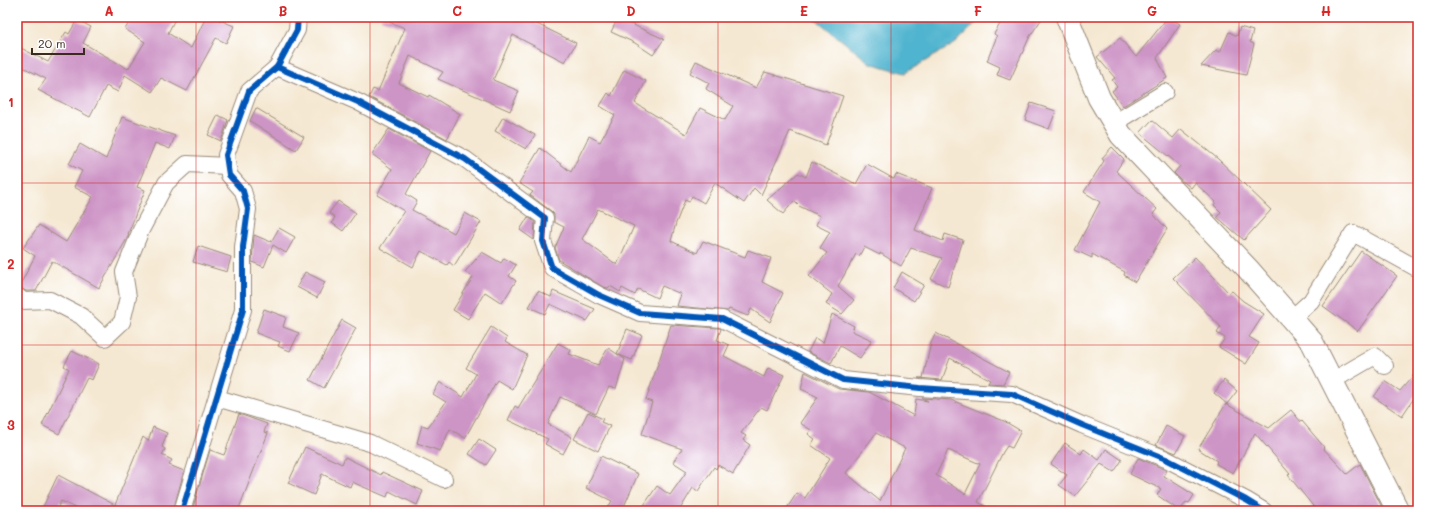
<svg xmlns="http://www.w3.org/2000/svg" width="1435" height="528" font-family="Mali,sans-serif">
	<style>
		.water { fill: #50b4cf; stroke: #466f76 }
		.building { fill: #cd94c6; fill-rule: evenodd }
		.lines { fill: none; stroke-linecap: round; stroke-linejoin: round }
		.street-casing { stroke: #988978; stroke-width: 18 }
		.secondary-casing { stroke: #988978; stroke-width: 24 }
		.street { stroke: #fff; stroke-width: 16 }
		.secondary { stroke: #fff; stroke-width: 22 }
		.cycleway-casing { stroke: #fff; stroke-width: 8 }
		.cycleway { stroke: #0057b8; stroke-width: 6 }
		.grid { fill: none; stroke: #d62828; stroke-width: 1; stroke-opacity: 0.55 }
		.neatline { fill: none; stroke: #d62828; stroke-width: 1.5 }
		.grid-label { font-size: 13px; text-anchor: middle; font-weight: bold; fill: #d62828 }
	</style>
	<rect width="100%" height="100%" fill="#fff"/>
	<filter id="ink" filterUnits="userSpaceOnUse"><feTurbulence type="fractalNoise" baseFrequency=".025" numOctaves="2"/><feDisplacementMap in="SourceGraphic" scale="8" xChannelSelector="R" yChannelSelector="G"/><feConvolveMatrix kernelMatrix="1 2 1 2 8 2 1 2 1" color-interpolation-filters="sRGB"/></filter>
	<filter id="wash" filterUnits="userSpaceOnUse"><feTurbulence type="fractalNoise" baseFrequency=".012" numOctaves="4" result="noise"/><feDisplacementMap in="SourceGraphic" scale="16" xChannelSelector="R" yChannelSelector="G"/><feGaussianBlur stdDeviation="0.9" result="paint"/><feColorMatrix in="noise" values="0 0 0 0 0 0 0 0 0 0 0 0 0 0 0 0 0 1.4 0 .05"/><feComposite in="paint" operator="in"/></filter>
	<g filter="url(#wash)">
		<rect width="100%" height="100%" fill="#f5e8d2"/>
		<path class="water" d="M813 17H982L956 43 905 73 870 63Z"/>
		<g id="blocks">
			<g class="building">
				<path d="M133 17H176L168 33 191 48 206 17H213L234 26 226 43 216 38 187 91 161 78 152 92 125 75 118 92 106 86 90 117 38 90 46 79 17 64V46L48 62 66 32 69 34 77 20 91 27 83 43 128 69 145 42 125 29Z"/>
				<path d="M381 17H528L536 21 535 23 576 43 565 62 513 35 493 80 519 91 510 111 438 79 443 72 410 56 399 83 428 97 429 95 460 114 447 139 369 97 373 89 378 91 405 28 381 19Z"/>
				<path d="M1004 17H1043L1030 36 1010 80 997 75 1000 67 987 61 997 36 994 34Z"/>
				<path d="M1168 17 1180 24 1157 58 1167 78 1123 106 1112 91 1117 87 1112 80 1115 78 1097 57 1120 38 1136 57Z"/>
				<path d="M618 18 664 39 653 55 635 43 611 32Z"/>
				<path d="M1240 27 1253 31 1250 42 1254 44 1246 75 1201 66 1216 50 1220 52 1229 32 1237 36Z"/>
				<path d="M696 61 756 88 765 72 843 96 826 145 790 131 761 195 754 188 744 203 715 183 704 203 692 196 689 202 685 200 676 223 671 241 697 253 703 241 745 257 748 250 771 258 762 282 783 293 770 322 751 309 748 316 729 309 728 311 677 306 681 294 662 286 657 298 638 289 635 295 622 288 620 292 610 286 608 288 603 287 559 260 555 248 564 227 554 222V214L551 211 530 195 533 192 519 183 540 148 571 172 589 136 600 142 615 115 600 106 608 93 611 96 624 70 646 81 635 103 686 134 700 108 725 120 733 106 706 89 709 83 690 73ZM598 209 634 226 617 265 582 239Z"/>
				<path d="M1031 103 1056 111 1049 129 1025 120Z"/>
				<path d="M256 108 304 137 296 150 250 121Z"/>
				<path d="M218 115 228 120 221 141 208 135Z"/>
				<path d="M122 117 175 136 170 149 155 143 137 187 145 190 128 234 129 235 99 288 52 261 36 291H26L19 287 35 256 23 248 39 225 66 242 93 197 74 187 82 171 69 164 80 144 106 159Z"/>
				<path d="M503 117 535 135 526 149 495 131Z"/>
				<path d="M1152 120 1173 138 1181 129 1218 159 1271 210 1244 240 1217 217 1221 212 1214 205 1216 202 1195 183 1191 188 1179 178 1174 173 1180 166 1140 133Z"/>
				<path d="M389 129 430 151 406 194 417 201 412 210 454 233 465 213 481 222 454 266 449 262 447 265 421 251 413 267 380 248 404 211 377 195 392 169 372 154Z"/>
				<path d="M1112 147 1124 159 1116 171 1157 209 1153 214 1167 229 1135 282 1124 275 1125 272 1092 254V258L1075 250 1100 202 1084 192 1104 161 1102 158Z"/>
				<path d="M812 162 856 184 867 164 894 179 896 174 932 188 915 230 943 241 945 234 963 240 948 287 931 279 942 258 911 248 901 266 880 253V255L864 247 859 256 856 254 838 286 854 300 842 314 826 304 832 294 809 276 827 253 820 248 830 232 816 225 820 216 799 206 794 201 783 214 767 200 798 173 806 177Z"/>
				<path d="M338 201 356 213 343 231 332 223 335 217 329 213Z"/>
				<path d="M528 217 535 222 534 240 520 230Z"/>
				<path d="M279 228 295 237 286 253 273 245 264 267 252 262 254 235 271 242Z"/>
				<path d="M198 246 231 257 227 272 193 262Z"/>
				<path d="M1361 251 1397 276 1358 331 1323 306Z"/>
				<path d="M482 252 501 263 504 258 516 265 509 276 516 281 502 303 485 292 468 319 453 310 473 277 465 272Z"/>
				<path d="M1195 257 1229 293 1232 291 1243 301 1264 314 1249 337 1259 343 1246 364 1219 347 1225 338 1217 333 1221 327 1173 278Z"/>
				<path d="M305 272 325 282 317 298 297 287Z"/>
				<path d="M902 272 924 285 914 301 893 288Z"/>
				<path d="M538 291 551 297 553 291 595 309 587 321 550 304 545 314 529 307Z"/>
				<path d="M264 309 286 317 283 327 299 333 290 351 278 346 280 342 256 333Z"/>
				<path d="M832 314 854 326 852 331 872 340 860 358 840 346 831 363 808 352 815 338 823 343Z"/>
				<path d="M342 320 356 328 324 388 310 380Z"/>
				<path d="M671 325 719 328 721 329 717 340 729 345 724 356 764 377 768 368 784 375 767 410 761 407 741 433 746 436 743 440 750 445 733 474 718 465 716 469 714 467 698 491 693 488 679 511H640L657 486 670 495 687 471 673 462 682 449 642 434 652 402 646 400Z"/>
				<path d="M491 327 507 338 505 342 527 355 512 389 497 380 465 438 450 429 440 451 417 443 422 425 428 427 446 402 433 394 440 382 463 397 476 374 466 368Z"/>
				<path d="M627 329 642 335 632 360 617 354Z"/>
				<path d="M936 333 1009 372 1003 384 988 383 990 380 950 358 942 380 918 378H923L931 343Z"/>
				<path d="M558 343 571 350 569 354 598 365 608 348 625 359 616 389 609 387 596 414 560 397 548 424 572 437 563 454 545 444 548 439 508 420 515 406 518 408Z"/>
				<path d="M72 351 99 364 92 380 87 378 59 434 42 425 69 369 64 366Z"/>
				<path d="M1418 370V392L1402 416 1374 397 1385 381 1400 391Z"/>
				<path d="M805 372 839 389 869 392 914 416 916 399 928 401 922 398 951 400 1004 421 1021 431 1012 448 1007 446 1003 452 978 502 993 511H785L797 493 805 498 830 458 811 445 815 439 808 434 811 430 800 423 818 397 801 389ZM876 433 905 448 880 501 846 473ZM948 450 980 464 965 494 936 475Z"/>
				<path d="M1224 380 1237 391 1227 404 1214 393Z"/>
				<path d="M1226 404 1269 428 1291 410 1301 422 1302 421 1324 447 1323 448 1347 474 1360 464 1384 511H1317L1288 475 1290 474 1255 433 1233 473 1216 464 1217 461 1198 449Z"/>
				<path d="M588 412 603 419 601 422 610 426 598 451 574 439Z"/>
				<path d="M239 414 267 424 264 432 268 433 238 511H192L210 450 224 455Z"/>
				<path d="M1166 426 1185 436 1176 453 1156 445Z"/>
				<path d="M153 427 167 433 162 447 165 449 162 455 172 460 169 465 184 471 173 511H81L61 501 56 511H41L58 475 115 505 143 437 148 441Z"/>
				<path d="M479 439 496 450 486 465 469 454Z"/>
				<path d="M1065 443 1081 454 1084 449 1099 460 1106 449 1122 460 1114 472 1101 464 1075 496 1059 485 1067 475 1051 464Z"/>
				<path d="M305 447 342 464 345 457 381 475 382 472 423 491 417 505 389 491 387 497 352 482 350 487 322 474 314 495 288 483Z"/>
				<path d="M601 456 638 474 622 511H606L612 501 586 488Z"/>
				<path d="M1138 458 1167 470 1164 476 1194 495 1189 503 1186 502 1180 511 1157 495 1161 489 1130 474Z"/>
			</g>
		</g>
	</g>
	<g filter="url(#ink)">
		<use href="#blocks" fill-opacity="0" stroke="#988978" stroke-width="1"/>
		<g class="lines">
			<defs>
				<g id="street">
					<path d="M277 67 358 102 465 159 545 218 543 241 552 268 599 295 640 313 722 319 843 380 920 388 1012 394 1082 425 1166 459 1246 500 1264 511"/>
					<path d="M1114 123 1165 92"/>
					<path d="M17 296 23 301 50 300 81 316 105 338 122 322 128 297 124 272 141 230 166 183 187 164 227 166"/>
					<path d="M1291 319 1311 301 1353 233 1418 269"/>
					<path d="M1332 381 1375 356 1385 366"/>
					<path d="M217 398 370 443 444 479"/>
					<path d="M182 511 243 310V247L248 209 243 191 229 175 226 155 249 91 277 67 297 30 298 17"/>
				</g>
				<path id="secondary" d="M1067 17 1099 98 1121 135 1248 269 1312 342 1398 511"/>
			</defs>
			<use href="#street" class="street-casing"/>
			<use href="#secondary" class="secondary-casing"/>
			<use href="#street" class="street"/>
			<use href="#secondary" class="secondary"/>
			<defs>
				<g id="cycleway">
					<path d="M277 67 358 102 465 159 545 218 543 241 552 268 599 295 640 313 722 319 843 380 920 388 1012 394 1082 425 1166 459 1246 500 1264 511"/>
					<path d="M182 511 243 310V247L248 209 243 191 229 175 226 155 249 91 277 67 297 30 298 17"/>
				</g>
			</defs>
			<use href="#cycleway" class="cycleway-casing"/>
			<use href="#cycleway" class="cycleway"/>
		</g>
	</g>
	<path class="grid" d="M196 17V511M370 17V511M544 17V511M718 17V511M891 17V511M1065 17V511M1239 17V511M17 183H1418M17 345H1418"/>
	<rect width="1435" height="528" fill="none" stroke="#fff" stroke-width="44"/>
	<path d="M32 48v6h52v-6" fill="none" stroke="#3b2a1e" stroke-width="2"/>
	<text x="38" y="48" font-size="12" fill="#3b2a1e" stroke="#ffffff" stroke-width="3" paint-order="stroke">20 m</text>
	<rect x="22" y="22" width="1391" height="484" class="neatline"/>
	<g class="grid-label">
		<text x="109" y="16">A</text>
		<text x="283" y="16">B</text>
		<text x="457" y="16">C</text>
		<text x="631" y="16">D</text>
		<text x="804" y="16">E</text>
		<text x="978" y="16">F</text>
		<text x="1152" y="16">G</text>
		<text x="1326" y="16">H</text>
		<text x="11" y="107">1</text>
		<text x="11" y="269">2</text>
		<text x="11" y="430">3</text>
	</g>
</svg>
